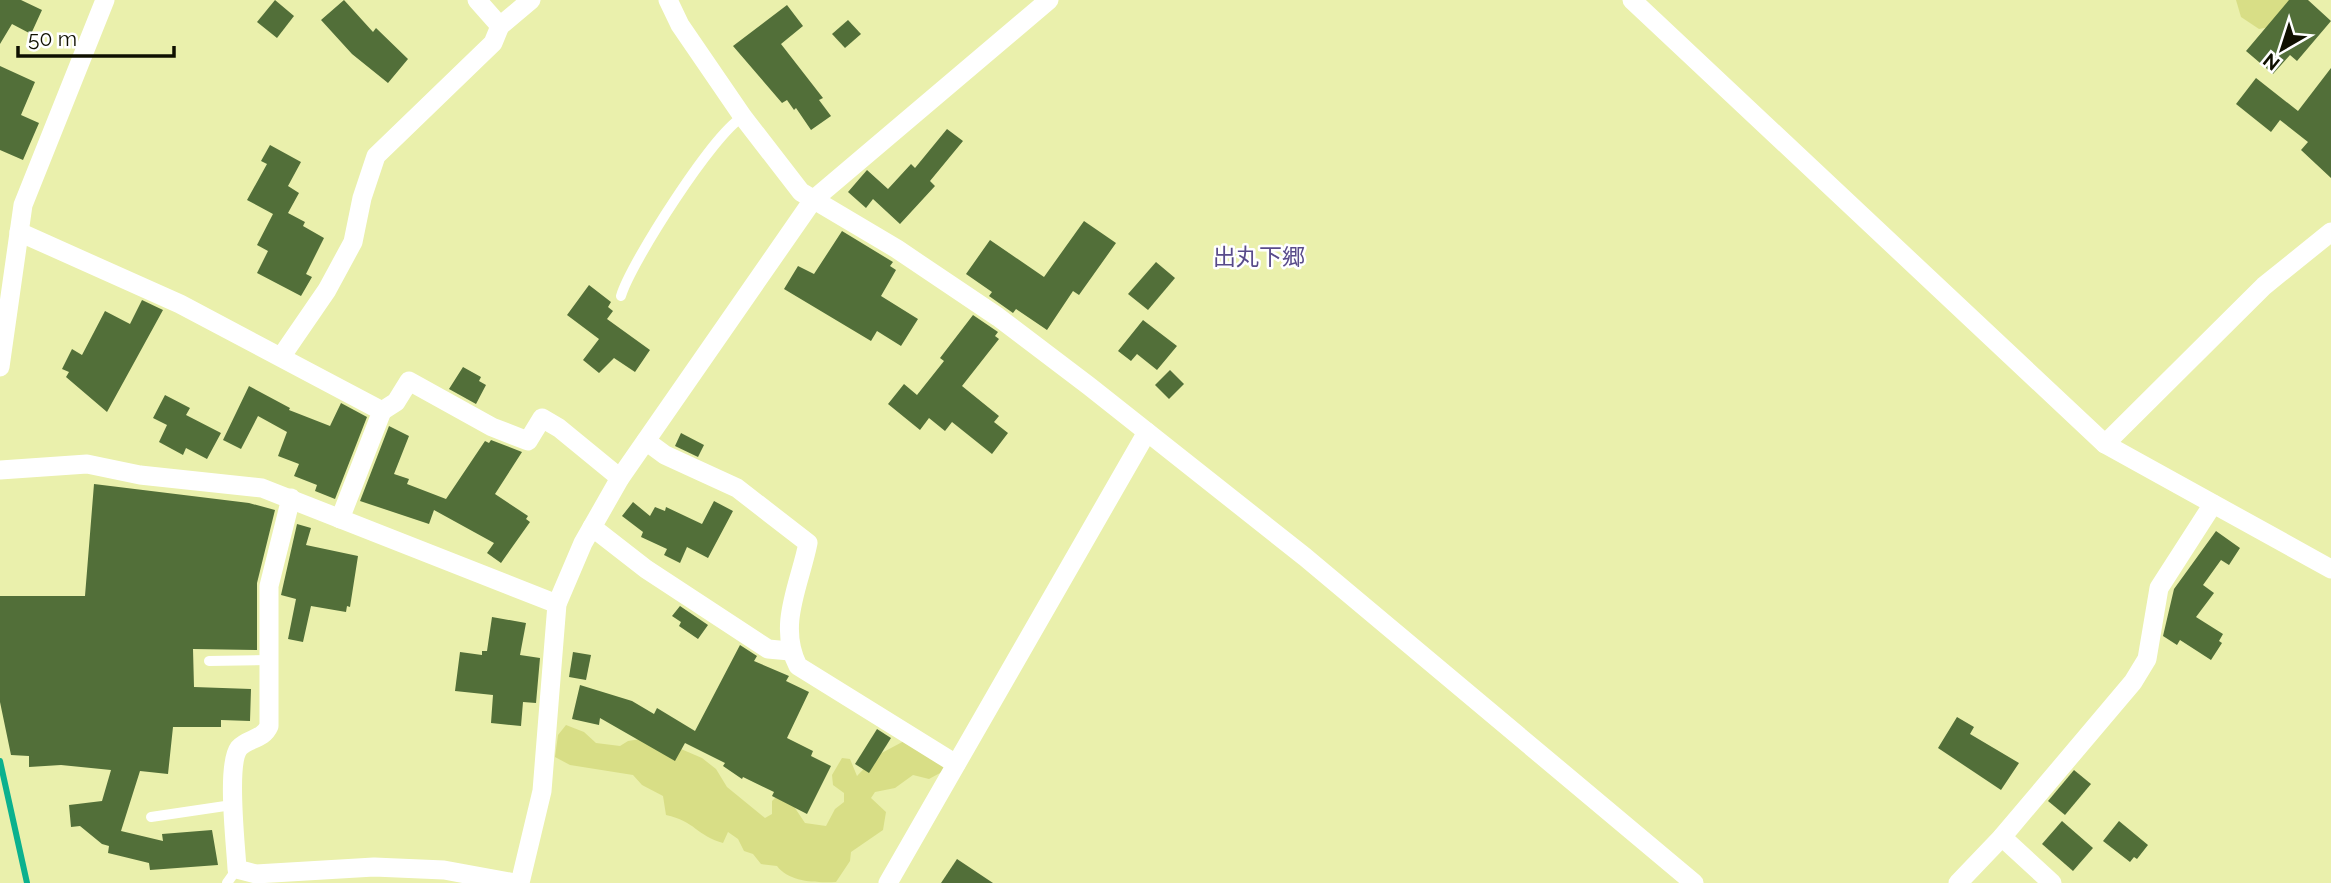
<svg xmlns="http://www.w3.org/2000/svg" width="2331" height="883" font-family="Raleway,'Noto Sans JP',sans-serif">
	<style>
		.green { fill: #d8de86 }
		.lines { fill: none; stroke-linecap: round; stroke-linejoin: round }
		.stream { stroke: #0bb18e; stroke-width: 6 }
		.building { fill: #526f39 }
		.service { stroke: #fff; stroke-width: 10 }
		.minor { stroke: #fff; stroke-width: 19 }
		.labels { text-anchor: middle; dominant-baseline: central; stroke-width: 5; stroke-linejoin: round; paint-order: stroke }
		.quarter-label { font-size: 23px; fill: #594b8a; stroke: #fff }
	</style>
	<rect width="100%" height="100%" fill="#eaf0ac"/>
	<g class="green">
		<path d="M2236 0H2298L2270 27 2259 29 2241 17Z"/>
		<path d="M566 725 584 732 596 743 620 746 628 741 653 737 702 758 716 769 727 787 765 818 772 814V801L778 795 791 802 805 823 826 826 835 809 844 802V793L833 785 832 775 842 758 850 759 857 776 876 756 906 740 951 767 929 779 913 775 895 788 875 792 871 798 886 812 883 830 851 852 850 861 836 882C816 883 789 882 777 866L761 864 753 854 744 851 738 839 728 832 723 843C697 836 695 821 666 815L663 796 642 785 633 775 570 765 555 757 558 735Z"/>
	</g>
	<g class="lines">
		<path class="stream" d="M0 761 27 883"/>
	</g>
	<g class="building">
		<path d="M0 0H21L42 10 31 34 12 24 0 44Z"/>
		<path d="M275 0 294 16 277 38 257 22Z"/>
		<path d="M344 0 373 32 376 28 408 59 388 83 352 54 321 20Z"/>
		<path d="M2289 0H2308L2331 21 2297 61 2290 55 2273 74 2246 51Z"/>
		<path d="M787 5 803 26 781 44 823 98 819 100 831 116 811 130 796 108 794 110 787 100 782 103 733 46Z"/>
		<path d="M848 20 861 34 845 48 832 34Z"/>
		<path d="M0 66 35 82 21 115 39 123 23 160 0 150Z"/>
		<path d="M2331 68V178L2301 150 2308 142 2280 120 2271 132 2236 104 2256 78 2298 111Z"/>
		<path d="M947 129 963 141 930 181 935 186 900 224 873 199 866 208 848 192 867 170 888 189 911 164 915 168Z"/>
		<path d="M270 145 301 162 288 186 299 193 288 213 305 222 303 226 324 238 306 274 312 277 301 296 257 273 268 251 257 245 273 214 247 200 267 164 261 161Z"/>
		<path d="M1084 221 1116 243 1079 295 1073 291 1047 330 1016 309 1013 313 989 296 992 292 966 274 990 240 1044 277Z"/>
		<path d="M842 231 893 262 890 266 896 270 881 296 918 319 901 346 877 331 871 341 784 289 798 266 814 274Z"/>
		<path d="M1156 262 1175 278 1148 310 1128 294Z"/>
		<path d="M589 285 611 302 608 307 613 311 607 319 650 350 635 372 614 358 599 373 583 360 599 339 567 315Z"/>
		<path d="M142 300 163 310 107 412 66 377 69 372 62 369 72 349 82 355 105 311 130 324Z"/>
		<path d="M973 315 998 332 995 336 999 339 962 386 999 416 994 422 1008 433 992 454 952 422 945 431 929 418 920 430 888 404 904 384 917 395 944 361 940 358Z"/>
		<path d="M1143 320 1177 346 1157 370 1137 354 1131 361 1118 351Z"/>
		<path d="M463 367 481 377 479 381 486 385 476 404 449 389Z"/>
		<path d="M1170 370 1184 384 1169 399 1155 385Z"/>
		<path d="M249 386 290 408 289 410 330 426 341 403 367 417 335 499 315 491 317 485 294 476 299 464 278 456 287 432 258 416 241 449 223 440Z"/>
		<path d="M165 395 190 408 186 415 221 433 207 459 186 448 183 455 159 442 167 425 153 418Z"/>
		<path d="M389 426 409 436 394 474 409 479 407 484 446 499 485 441 489 443 491 440 522 452 495 494 528 516 526 519 530 522 501 563 487 553 494 543 434 510 429 524 360 501Z"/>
		<path d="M681 433 704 445 698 457 675 446Z"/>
		<path d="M94 484 249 503 275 510 257 583V650L193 649 194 687 251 689 250 721 221 720V727H173L168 774 140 771 121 831 163 841 162 834 212 830 218 865 150 870 149 863 108 853 109 846 102 844 80 826 71 827 69 805 102 801 111 770 61 765 29 767V756L11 755 0 702V596H85Z"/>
		<path d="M714 501 733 511 708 558 687 547 680 563 664 555 667 549 641 537 643 532 622 516 633 502 650 516 655 507 665 511 666 507 702 524Z"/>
		<path d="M297 524 311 528 306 545 358 556 350 607 347 606 346 612 311 606 303 642 288 639 296 599 281 595Z"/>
		<path d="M2216 531 2240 548 2229 565 2221 560 2203 585 2214 593 2196 617 2223 634 2219 641 2222 643 2211 660 2180 640 2177 645 2163 636 2174 589Z"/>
		<path d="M680 606 708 625 698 639 679 626 681 622 672 616Z"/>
		<path d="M492 617 526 623 520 655 540 658 536 703 523 702 521 726 491 723 493 695 455 691 460 652 482 655V651H487Z"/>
		<path d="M740 645 757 656 754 661 789 676 786 681 809 692 787 738 813 751 811 756 831 766 807 814 772 796 774 792 743 777 742 779 723 766 725 763 685 743 675 761 600 718 599 725 572 719 580 685 632 701 654 714 657 708 695 731Z"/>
		<path d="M573 652 591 655 586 680 569 677Z"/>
		<path d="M1957 717 1974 727 1970 734 2019 763 2001 790 1938 748Z"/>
		<path d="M877 729 891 738 869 773 855 764Z"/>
		<path d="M2074 770 2091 784 2065 815 2048 801Z"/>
		<path d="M2062 821 2093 848 2073 871 2042 844Z"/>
		<path d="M2119 821 2148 845 2137 859 2134 857 2130 862 2103 841Z"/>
		<path d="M957 859 993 883H941Z"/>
	</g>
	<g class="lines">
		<g class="service">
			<path d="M621 296C630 264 715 131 743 117"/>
			<path d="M209 661 268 660"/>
			<path d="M151 817 232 805"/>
			<path d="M227 883 237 869"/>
		</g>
		<g class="minor">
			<path d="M668 0 680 25 743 117 801 192 897 249 998 317 1089 386 1305 557 1694 883"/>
			<path d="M1632 0 2105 444 2331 569"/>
			<path d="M500 26 531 0"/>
			<path d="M19 232 180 304 382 411 340 519"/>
			<path d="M281 357 327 290 353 242 362 198 376 156 493 43 500 26 477 0"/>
			<path d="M0 367 23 205 105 0"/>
			<path d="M382 411 396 402 409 381 492 427 528 441 542 418 559 428 620 478"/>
			<path d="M646 441 665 455 737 488 808 543C800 584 777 625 798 666L956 764"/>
			<path d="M2105 444 2264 286 2331 232"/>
			<path d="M0 470 87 464 140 475 262 488 557 604"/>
			<path d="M291 498 269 586V726C263 740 248 738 239 748 226 765 236 846 237 869L256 874 374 867 444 870 515 883"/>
			<path d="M592 527 646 569 768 649 790 651"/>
			<path d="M2002 837 2052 883"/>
			<path d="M520 883 542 791 557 604 583 543 620 478 813 200 1049 0"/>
			<path d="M888 883 1147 432"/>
			<path d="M1958 883 2002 837 2133 682 2147 659 2159 588 2213 504"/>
		</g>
	</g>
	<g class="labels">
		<g class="quarter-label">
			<text x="1259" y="256">出丸下郷</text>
		</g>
	</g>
	<g transform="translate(2282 49) rotate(219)" stroke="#ffffff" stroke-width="5" paint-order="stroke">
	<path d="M0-5L12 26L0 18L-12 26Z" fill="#0f1000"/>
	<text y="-10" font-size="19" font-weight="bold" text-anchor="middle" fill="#0f1000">N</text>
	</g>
	<path d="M18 46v10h156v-10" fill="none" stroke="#0f1000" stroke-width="3.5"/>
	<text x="28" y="46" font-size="21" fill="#0f1000" stroke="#ffffff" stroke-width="5" paint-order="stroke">50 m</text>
</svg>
